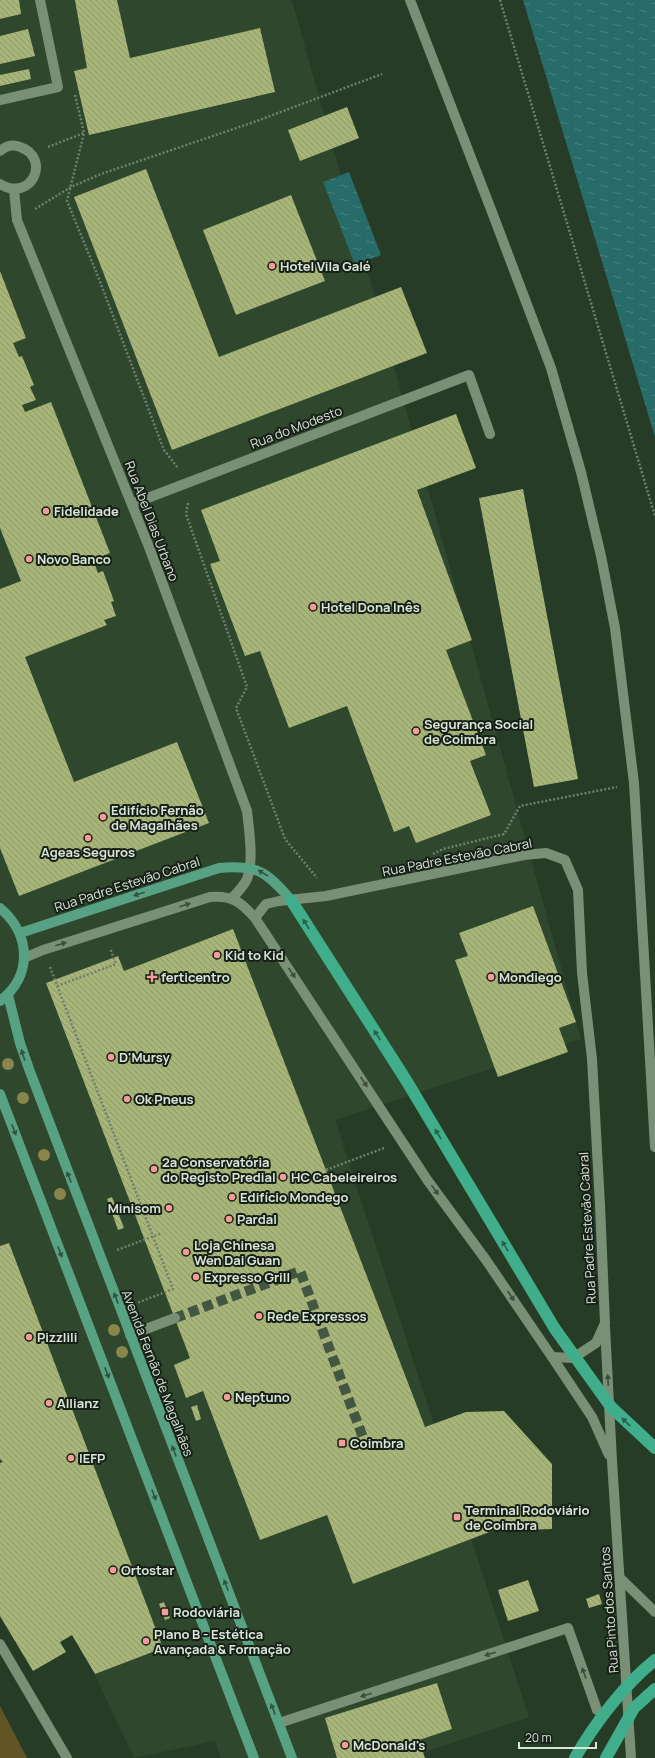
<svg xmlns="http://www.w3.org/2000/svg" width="655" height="1758" font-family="Manrope,sans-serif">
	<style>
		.built { fill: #2e472d }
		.green { fill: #625524 }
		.water { fill: url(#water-ripples) }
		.building { fill: url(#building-back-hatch) }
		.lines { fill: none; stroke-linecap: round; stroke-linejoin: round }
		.minor-tunnel { stroke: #425642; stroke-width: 10; stroke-dasharray: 10 5; stroke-linecap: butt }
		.path { stroke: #6e806e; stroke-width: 2.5; stroke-dasharray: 2 2; stroke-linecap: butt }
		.minor { stroke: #799077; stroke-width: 10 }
		.major { stroke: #57a282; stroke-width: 10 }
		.highway { stroke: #40ae8a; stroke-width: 12 }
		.tree { fill: #8a864b }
		.oneway { fill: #315441 }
		.oneway2 { fill: #3e4d3d }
		.oneway3 { fill: #29604a }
		.poi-dot { fill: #f59b98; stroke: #172016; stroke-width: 1.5 }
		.labels { text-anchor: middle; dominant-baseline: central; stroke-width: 4; stroke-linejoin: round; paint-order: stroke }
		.poi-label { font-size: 13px; font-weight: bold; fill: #d9e6d8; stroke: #172016; text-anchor: start }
		.street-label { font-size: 13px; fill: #d9e6d8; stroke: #172016 }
	</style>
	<defs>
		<pattern id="water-ripples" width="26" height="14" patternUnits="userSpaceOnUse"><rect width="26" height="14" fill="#286c6a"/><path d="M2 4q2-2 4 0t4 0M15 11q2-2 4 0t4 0" fill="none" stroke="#47817f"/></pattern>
		<pattern id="building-back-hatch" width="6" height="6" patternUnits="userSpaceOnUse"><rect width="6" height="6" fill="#a7b578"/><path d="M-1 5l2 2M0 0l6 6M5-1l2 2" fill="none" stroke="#8e996a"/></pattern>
	</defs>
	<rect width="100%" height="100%" fill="#273c27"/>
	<path class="built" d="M0 0H292L581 1039 335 1120 529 1717 407 1758H221L215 1741 134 1758 0 1474Z"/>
	<path class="green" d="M0 1706 27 1758H0Z"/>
	<g class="water">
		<path d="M523 0H655V437Z"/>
		<path d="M349 172 381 255 355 265 323 182Z"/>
	</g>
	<g class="building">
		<path d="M0 0H19L21 14 0 19Z"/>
		<path d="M75 0H117L130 58 260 28 275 92 89 135 74 71 87 68Z"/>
		<path d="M28 29 35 56 0 64V36Z"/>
		<path d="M29 69 31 79 0 86V75Z"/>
		<path d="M347 107 359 138 300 161 288 130Z"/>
		<path d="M146 169 219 357 401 287 427 353 172 450 74 197Z"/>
		<path d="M291 195 325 281 236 315 203 230Z"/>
		<path d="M0 271 26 338 13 343 19 357 22 356 34 385 30 387 36 400 22 405 25 412 51 402 110 553 93 560 98 573 103 571 114 601 111 602 116 616 104 620 107 625 25 657 74 782 177 742 209 823 19 896 0 848V589L21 581 0 528Z"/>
		<path d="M456 414 476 468 417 490 472 640 446 650 486 755 470 761 491 815 416 843 409 826 394 832 347 706 289 728 260 651 245 656 210 564 220 561 201 510Z"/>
		<path d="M523 489 578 779 534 787 479 498Z"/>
		<path d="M533 906 576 1022 559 1028 568 1052 498 1077 455 960 468 956 459 933Z"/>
		<path d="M233 929 425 1427 466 1412 504 1411 552 1464V1529L492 1531 353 1584 327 1515 260 1540 203 1391 186 1398 174 1365 190 1358 46 983 118 956 124 971Z"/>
		<path d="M112 1197 124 1228 118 1230 107 1199Z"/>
		<path d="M9 1243 163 1648 95 1674 72 1635 60 1642 66 1652 33 1671 0 1616V1463L3 1462 0 1459V1246Z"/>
		<path d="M197 1405 201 1419 196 1421 191 1407Z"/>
		<path d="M528 1580 539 1611 508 1621 498 1590Z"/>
		<path d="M599 1594 602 1604 589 1608 586 1599Z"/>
		<path d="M164 1602 170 1618 165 1620 159 1604Z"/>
		<path d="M437 1683 452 1729 419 1740 425 1758H337L325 1718Z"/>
	</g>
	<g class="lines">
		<path class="minor-tunnel" d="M175 1318 300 1271 364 1440"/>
		<g class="path">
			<path d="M500 0 655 516"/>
			<path d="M75 95 84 133 67 201 99 279 164 450 178 468"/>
			<path d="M48 147 84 133"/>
			<path d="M35 209 71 187 101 174 254 122 382 74"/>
			<path d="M188 503 186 514 247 687 236 708 285 839 317 878"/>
			<path d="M433 854 443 849 504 834 520 806 617 787"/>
			<path d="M50 967 173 1289 137 1303"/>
			<path d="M57 986 116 964 110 948"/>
			<path d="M326 1170 384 1148"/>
			<path d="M117 1250 162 1233"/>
		</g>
		<g class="minor">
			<path d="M410 0 492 212 551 368 581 472 601 556 615 628 634 783 655 1147"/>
			<path d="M0 100 58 87 40 0"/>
			<path d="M0 151C6 146 13 144 20 147 51 157 33 203 0 184"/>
			<path d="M14 190 17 220 149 547 247 811C249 829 254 862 247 879 243 887 238 892 232 898"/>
			<path d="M132 504 469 375 490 434"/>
			<path d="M24 958 43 950 210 897C232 895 241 902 255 918L428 1181 486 1260 552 1357 573 1358 596 1343 605 1323 600 1205 592 1059 582 973 578 890 565 860 546 853 524 855 326 896 279 901 266 904 255 918"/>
			<path d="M605 1327 612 1461 631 1758"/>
			<path d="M130 1335 175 1318"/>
			<path d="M552 1357 592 1417 609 1455"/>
			<path d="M620 1578 655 1612"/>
			<path d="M0 1644 67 1758"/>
			<path d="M279 1723 568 1628 597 1710"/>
		</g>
		<g class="major">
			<path d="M0 908C31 934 33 976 0 1001"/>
			<path d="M20 933 219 868C257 864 267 872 291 900"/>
			<path d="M8 995 20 1043 29 1069 292 1758"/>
			<path d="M0 1094 254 1758"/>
		</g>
		<g class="highway">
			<path d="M291 900 406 1080 555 1329 611 1407 655 1448"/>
			<path d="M575 1758C594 1724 625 1684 655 1660"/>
			<path d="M606 1758 634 1708 655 1689"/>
		</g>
	</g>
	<g class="tree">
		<circle cx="8" cy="1064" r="6"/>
		<circle cx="23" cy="1098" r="6"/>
		<circle cx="44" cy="1155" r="6"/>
		<circle cx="60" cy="1194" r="6"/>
		<circle cx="114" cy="1330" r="6"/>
		<circle cx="122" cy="1352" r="6"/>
	</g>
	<defs><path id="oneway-solid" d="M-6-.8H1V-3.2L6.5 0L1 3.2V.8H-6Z"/></defs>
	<g class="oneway">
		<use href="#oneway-solid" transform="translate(263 873) rotate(-149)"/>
		<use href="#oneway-solid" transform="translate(139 894) rotate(162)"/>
		<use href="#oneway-solid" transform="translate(23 1055) rotate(-108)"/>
		<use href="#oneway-solid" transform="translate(14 1130) rotate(69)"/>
		<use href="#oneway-solid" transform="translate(69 1177) rotate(-111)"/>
		<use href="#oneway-solid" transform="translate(60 1252) rotate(69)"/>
		<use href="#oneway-solid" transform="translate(116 1298) rotate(-111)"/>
		<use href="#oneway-solid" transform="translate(107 1373) rotate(69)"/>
		<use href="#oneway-solid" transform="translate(174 1451) rotate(-111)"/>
		<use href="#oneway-solid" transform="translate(154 1495) rotate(69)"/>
		<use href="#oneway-solid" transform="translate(226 1585) rotate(-111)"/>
		<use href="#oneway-solid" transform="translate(273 1709) rotate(-111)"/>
	</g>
	<g class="oneway2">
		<use href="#oneway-solid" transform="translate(185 905) rotate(-18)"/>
		<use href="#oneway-solid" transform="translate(61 944) rotate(-18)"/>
		<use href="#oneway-solid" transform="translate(292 973) rotate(56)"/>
		<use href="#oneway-solid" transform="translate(364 1082) rotate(56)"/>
		<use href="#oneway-solid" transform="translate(435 1190) rotate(54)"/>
		<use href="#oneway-solid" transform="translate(511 1296) rotate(56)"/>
		<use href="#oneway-solid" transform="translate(608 1380) rotate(-93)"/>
		<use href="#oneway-solid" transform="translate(490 1654) rotate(162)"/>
		<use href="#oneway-solid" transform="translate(584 1673) rotate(-110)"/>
		<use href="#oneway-solid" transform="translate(366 1695) rotate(162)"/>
	</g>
	<g class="oneway3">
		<use href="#oneway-solid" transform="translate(306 924) rotate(-122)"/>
		<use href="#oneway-solid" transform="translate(377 1035) rotate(-123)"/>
		<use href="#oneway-solid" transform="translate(438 1134) rotate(-121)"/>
		<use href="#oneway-solid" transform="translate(505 1246) rotate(-121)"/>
		<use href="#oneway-solid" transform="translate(626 1422) rotate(-136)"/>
	</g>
	<g class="poi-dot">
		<circle cx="272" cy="266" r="4"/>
		<circle cx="46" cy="511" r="4"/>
		<circle cx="29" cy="559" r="4"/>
		<circle cx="313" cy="607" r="4"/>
		<circle cx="416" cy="731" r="4"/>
		<circle cx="103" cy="817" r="4"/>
		<circle cx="88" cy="838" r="4"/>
		<circle cx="217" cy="955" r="4"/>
		<path d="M150 971h4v4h4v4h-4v4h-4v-4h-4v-4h4z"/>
		<circle cx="491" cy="977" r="4"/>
		<circle cx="111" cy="1057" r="4"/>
		<circle cx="127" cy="1099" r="4"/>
		<circle cx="154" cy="1169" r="4"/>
		<circle cx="283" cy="1177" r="4"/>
		<circle cx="232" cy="1197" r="4"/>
		<circle cx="169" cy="1208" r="4"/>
		<circle cx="229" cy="1219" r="4"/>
		<circle cx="186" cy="1252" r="4"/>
		<circle cx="196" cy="1277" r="4"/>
		<circle cx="259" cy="1316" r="4"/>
		<circle cx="29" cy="1337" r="4"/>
		<circle cx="227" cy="1397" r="4"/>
		<circle cx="49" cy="1403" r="4"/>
		<rect x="338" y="1439" width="8" height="8" rx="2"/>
		<circle cx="71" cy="1458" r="4"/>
		<rect x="453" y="1513" width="8" height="8" rx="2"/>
		<circle cx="113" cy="1570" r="4"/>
		<rect x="161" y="1608" width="8" height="8" rx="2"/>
		<circle cx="146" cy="1641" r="4"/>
		<circle cx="345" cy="1745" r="4"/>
	</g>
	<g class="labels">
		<g class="poi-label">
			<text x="280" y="266">Hotel Vila Galé</text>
			<text x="54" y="511">Fidelidade</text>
			<text x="37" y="559">Novo Banco</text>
			<text x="321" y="607">Hotel Dona Inês</text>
			<text x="424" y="724">Segurança Social<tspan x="424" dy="15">de Coimbra</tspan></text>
			<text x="111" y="810">Edifício Fernão<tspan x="111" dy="15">de Magalhães</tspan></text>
			<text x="88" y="852" text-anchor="middle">Ageas Seguros</text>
			<text x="225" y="955">Kid to Kid</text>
			<text x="161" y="977">ferticentro</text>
			<text x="499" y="977">Mondiego</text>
			<text x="119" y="1057">D'Mursy</text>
			<text x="135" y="1099">Ok Pneus</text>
			<text x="162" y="1162">2a Conservatória<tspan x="162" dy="15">do Registo Predial</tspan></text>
			<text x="291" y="1177">HC Cabeleireiros</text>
			<text x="240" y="1197">Edifício Mondego</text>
			<text x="161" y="1208" text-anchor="end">Minisom</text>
			<text x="237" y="1219">Pardal</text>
			<text x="194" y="1245">Loja Chinesa<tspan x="194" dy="15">Wen Dai Guan</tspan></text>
			<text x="204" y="1277">Expresso Grill</text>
			<text x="267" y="1316">Rede Expressos</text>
			<text x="37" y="1337">Pizzlili</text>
			<text x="235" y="1397">Neptuno</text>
			<text x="57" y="1403">Allianz</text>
			<text x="350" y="1443">Coimbra</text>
			<text x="79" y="1458">IEFP</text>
			<text x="465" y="1510">Terminal Rodoviário<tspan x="465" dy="15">de Coimbra</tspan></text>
			<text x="121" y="1570">Ortostar</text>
			<text x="173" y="1612">Rodoviária</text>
			<text x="154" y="1634">Plano B - Estética<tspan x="154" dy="15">Avançada &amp; Formação</tspan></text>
			<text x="353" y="1745">McDonald's</text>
		</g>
		<g class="street-label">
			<text transform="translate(296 427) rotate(-21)">Rua do Modesto</text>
			<text transform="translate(152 521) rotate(69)">Rua Abel Dias Urbano</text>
			<text transform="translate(457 857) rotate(-11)">Rua Padre Estevão Cabral</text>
			<text transform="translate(127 884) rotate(-18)">Rua Padre Estevão Cabral</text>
			<text transform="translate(587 1228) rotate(-93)">Rua Padre Estevão Cabral</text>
			<text transform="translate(158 1373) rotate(69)">Avenida Fernão de Magalhães</text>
			<text transform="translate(609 1610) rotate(-94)">Rua Pinto dos Santos</text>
		</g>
	</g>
	<path d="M519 1742v6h77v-6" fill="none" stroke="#d9e6d8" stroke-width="2"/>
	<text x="525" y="1742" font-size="12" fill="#d9e6d8" stroke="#172016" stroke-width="3" paint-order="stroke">20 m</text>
</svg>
